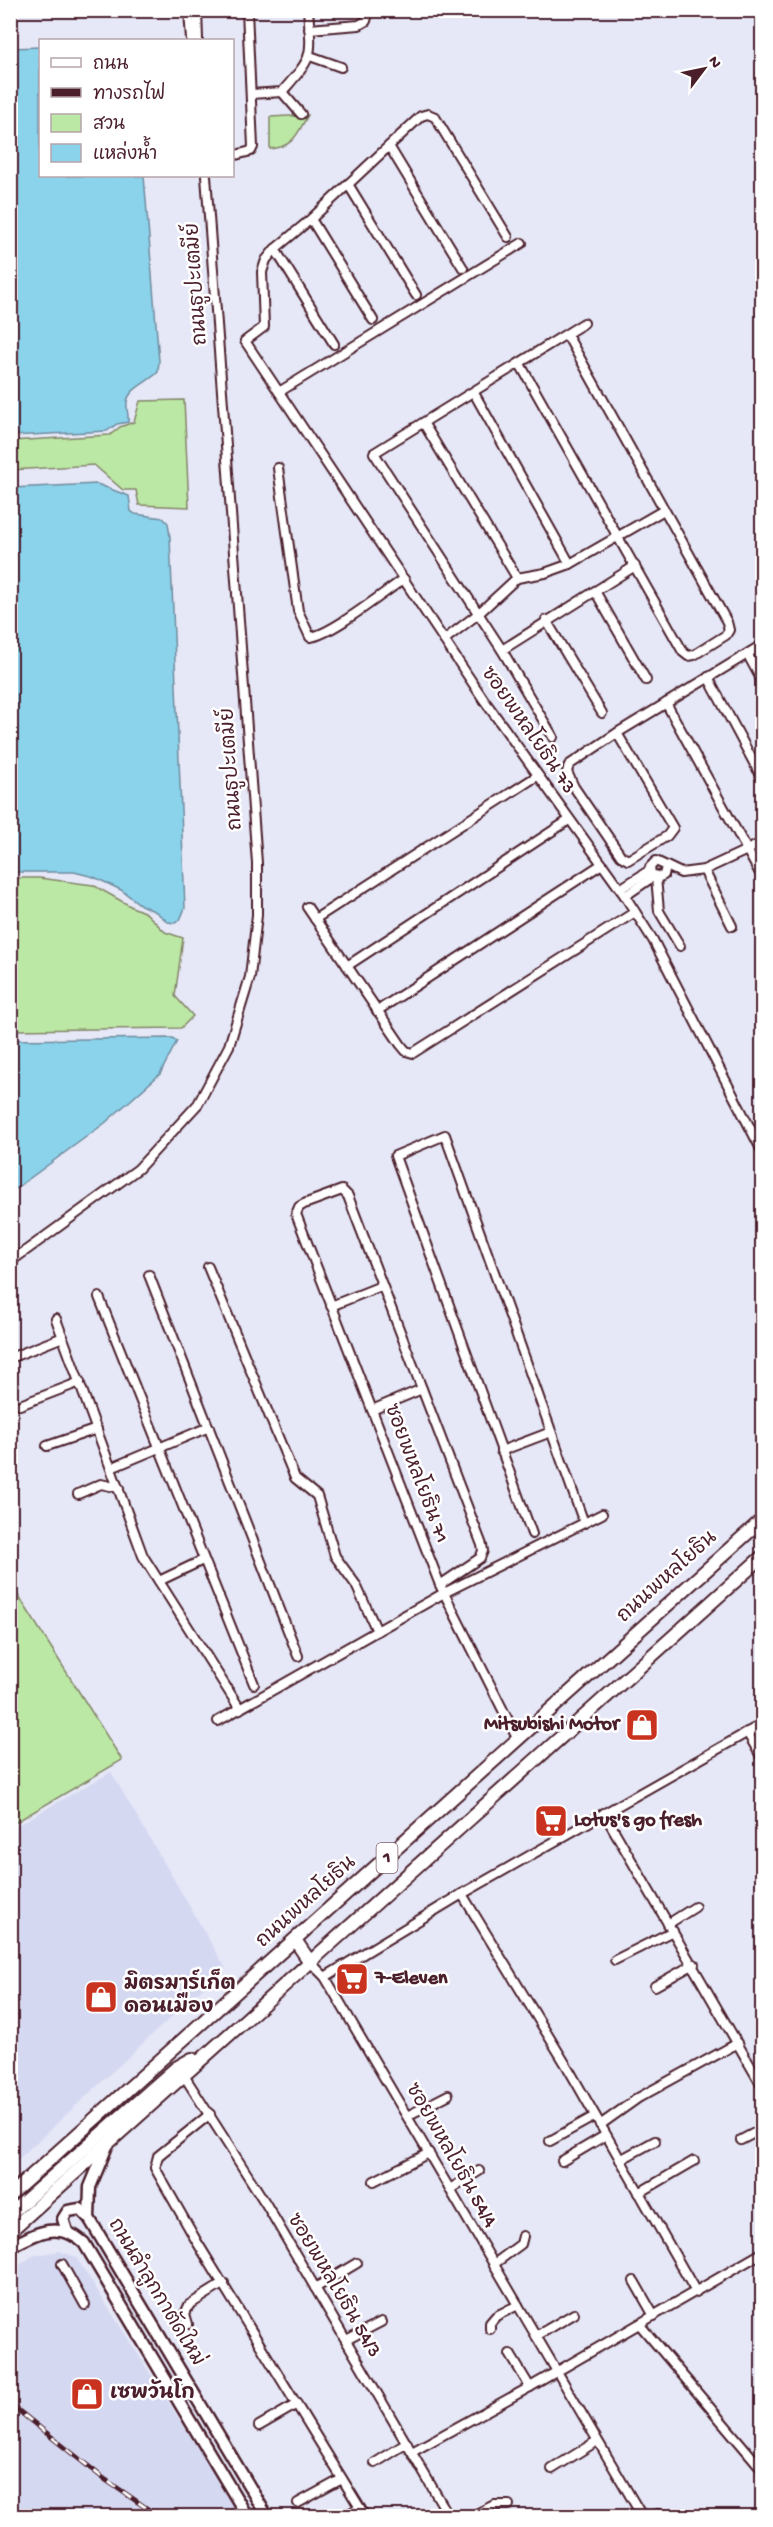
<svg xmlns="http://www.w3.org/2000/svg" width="773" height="2527" font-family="'Gochi Hand','Playpen Sans Thai',sans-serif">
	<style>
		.built { fill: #d5d8f1 }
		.green { fill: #bce8a5; stroke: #838468; stroke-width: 1.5 }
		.water { fill: #8ad3eb; stroke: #708b9e; stroke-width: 1.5 }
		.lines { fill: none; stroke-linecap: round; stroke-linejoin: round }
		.street-casing { stroke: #4a1f2b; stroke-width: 12 }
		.secondary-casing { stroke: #4a1f2b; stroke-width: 15 }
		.primary-casing { stroke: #4a1f2b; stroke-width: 16 }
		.street { stroke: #fff; stroke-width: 8 }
		.secondary { stroke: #fff; stroke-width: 10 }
		.primary { stroke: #fff; stroke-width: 12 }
		.rail-casing { stroke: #4a1f2b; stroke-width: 5 }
		.rail { stroke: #fff; stroke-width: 3; stroke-dasharray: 9; stroke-linecap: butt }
		.labels { text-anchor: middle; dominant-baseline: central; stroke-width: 5; stroke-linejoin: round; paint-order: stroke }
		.shield { fill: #fff; stroke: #80626b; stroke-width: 1.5 }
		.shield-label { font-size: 18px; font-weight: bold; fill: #4a1f2b }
		.street-label { font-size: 20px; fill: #4a1f2b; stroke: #fff }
		.poi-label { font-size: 20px; font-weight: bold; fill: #4a1f2b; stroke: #fff; text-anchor: start }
	</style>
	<rect width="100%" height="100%" fill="#e6e8f7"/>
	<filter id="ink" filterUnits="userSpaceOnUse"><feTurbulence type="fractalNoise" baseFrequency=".0167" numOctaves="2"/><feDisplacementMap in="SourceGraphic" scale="12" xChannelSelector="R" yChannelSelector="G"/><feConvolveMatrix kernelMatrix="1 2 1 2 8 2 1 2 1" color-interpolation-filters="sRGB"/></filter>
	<g filter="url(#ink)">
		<g class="built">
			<path d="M111 1772 225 1967 11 2166V1829Z"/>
			<path d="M59 2251 76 2257 241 2516H11V2272L32 2256Z"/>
		</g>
		<g class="green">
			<path d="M308 115C297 134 294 147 270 149V117Z"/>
			<path d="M184 400 189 507 139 505 136 490H123L94 465 11 470V441L110 435 120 427 134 422 140 401Z"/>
			<path d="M11 878H39L93 885 132 907 146 913 165 932 183 938 175 996 193 1016 181 1028 11 1030Z"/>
			<path d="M11 1584 122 1760 11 1825H10Z"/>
		</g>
		<g class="water">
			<path d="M40 47V176H144L159 361 158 372C149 382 129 388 127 402 126 409 129 415 128 422L117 424 107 431 11 436V48Z"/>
			<path d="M97 484 129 496 131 511 135 514 163 518 168 523 170 537 185 908 180 920 175 923 168 922 156 912 141 905 121 890 94 877 74 872H11V488Z"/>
			<path d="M172 1038 177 1041 160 1074 105 1123 11 1192V1040Z"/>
		</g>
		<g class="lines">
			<defs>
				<g id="street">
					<path d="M189 10 191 40"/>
					<path d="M197 10 198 40"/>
					<path d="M309 29 359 25 366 21 369 10"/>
					<path d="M310 56 341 67"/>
					<path d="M282 92 301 114"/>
					<path d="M251 94 282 92C314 55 312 59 308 10"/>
					<path d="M389 146 463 268"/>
					<path d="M232 156 251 151 253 147 247 10"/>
					<path d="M348 184 416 295"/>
					<path d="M311 219 373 320"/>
					<path d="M508 237 435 117 428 114 421 116 311 219 275 249 266 260 262 272 264 327 245 341 484 700 625 896 653 940 762 1151"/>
					<path d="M275 249 334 344"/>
					<path d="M520 364 683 652 688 656 694 655 726 635 729 630 727 622 567 335"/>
					<path d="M279 392 522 243"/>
					<path d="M474 393 570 564"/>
					<path d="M424 424 517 578"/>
					<path d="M278 468 298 611 310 637C331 635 384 592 404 579"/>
					<path d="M595 591 646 680"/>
					<path d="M546 620 602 713"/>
					<path d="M444 640 478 614 517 578 545 573 570 564 664 510"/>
					<path d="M502 650 635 566"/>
					<path d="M748 655 762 681"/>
					<path d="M708 677 762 778"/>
					<path d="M666 703 762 877"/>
					<path d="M617 733 673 828 667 836 628 860 621 856 574 787 567 772 569 765 617 733 762 645"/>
					<path d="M553 737 502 650 374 453 584 323"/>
					<path d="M666 866 664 875 660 877 651 874 650 867 656 861 681 873 704 870 762 843"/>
					<path d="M704 870 732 926"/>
					<path d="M656 877 659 911 680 946"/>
					<path d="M620 889 650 870"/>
					<path d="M625 896 654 876"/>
					<path d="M307 907 401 1045 406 1051 413 1053 635 912"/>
					<path d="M315 919 537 776"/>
					<path d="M347 966 569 820"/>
					<path d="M377 1011 602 864"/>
					<path d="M10 1262 138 1169 198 1104 229 1046 250 977 257 915V863L206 176"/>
					<path d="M208 1267 295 1478 317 1496 335 1556 356 1585 377 1631"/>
					<path d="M149 1275 298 1656"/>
					<path d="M99 1297 254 1684"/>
					<path d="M331 1306 381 1286"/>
					<path d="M56 1319 143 1556 240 1709"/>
					<path d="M10 1358 63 1337"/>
					<path d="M20 1405 80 1382"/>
					<path d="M372 1410 422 1389"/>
					<path d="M47 1446 97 1429"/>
					<path d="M501 1451 551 1432"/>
					<path d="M111 1468 209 1427"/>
					<path d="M78 1494 101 1484 119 1488"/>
					<path d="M532 1534 395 1156 445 1135 584 1523"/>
					<path d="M159 1581 203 1560"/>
					<path d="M440 1585 480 1558 483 1551 482 1545 348 1196 342 1190 304 1204 299 1207 296 1214 440 1585 518 1740"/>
					<path d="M218 1721 444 1593 602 1514"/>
					<path d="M747 1732 762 1758"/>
					<path d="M604 1813 762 2086"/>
					<path d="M462 1894 568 2068 696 2292"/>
					<path d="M668 1924 695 1907"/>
					<path d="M615 1960 673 1931"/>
					<path d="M310 1962 325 1977 642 2516"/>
					<path d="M325 1977 462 1894 762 1724"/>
					<path d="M655 1986 694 1964"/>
					<path d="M183 2074 266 2204 449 2516"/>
					<path d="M210 2114 158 2156 155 2168 197 2242 365 2516"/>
					<path d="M407 2116 448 2095"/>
					<path d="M600 2125 638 2098 738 2043"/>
					<path d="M741 2140 762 2129"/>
					<path d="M550 2141 595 2116"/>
					<path d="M620 2160 655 2141"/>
					<path d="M562 2161 606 2135"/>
					<path d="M374 2181 429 2153"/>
					<path d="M450 2189 479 2171"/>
					<path d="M639 2193 694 2161"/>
					<path d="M62 2264 85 2305"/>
					<path d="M494 2264 521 2244 523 2236"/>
					<path d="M634 2281 654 2316"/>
					<path d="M315 2288 357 2263"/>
					<path d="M188 2324 185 2314 189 2305 224 2283"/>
					<path d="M640 2325 762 2469"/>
					<path d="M490 2329V2323L496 2316 518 2305"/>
					<path d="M536 2336 574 2314"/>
					<path d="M346 2340 381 2322"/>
					<path d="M510 2354 530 2387"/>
					<path d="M259 2426 297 2404"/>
					<path d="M412 2452 530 2387 762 2253"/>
					<path d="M375 2463 407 2443"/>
					<path d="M552 2469 597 2441"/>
					<path d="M298 2503 342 2479"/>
					<path d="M344 2516 360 2508"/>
					<path d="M472 2516 494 2505H509"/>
					<path d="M652 2516 658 2514 667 2516"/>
				</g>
				<g id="secondary">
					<path d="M107 2146 90 2187 89 2218 267 2516"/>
					<path d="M67 2231 63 2219 68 2211 80 2209 89 2218"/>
					<path d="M10 2247C36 2233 59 2220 84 2243L247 2516"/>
				</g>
				<g id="primary">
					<path d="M295 1940 310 1962"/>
					<path d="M10 2195 762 1520"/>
					<path d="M10 2214 176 2068 192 2059"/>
					<path d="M10 2231C261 2006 512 1782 762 1557"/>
				</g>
			</defs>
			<use href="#street" class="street-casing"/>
			<use href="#secondary" class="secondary-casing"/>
			<use href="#primary" class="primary-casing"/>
			<use href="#street" class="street"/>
			<use href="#secondary" class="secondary"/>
			<use href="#primary" class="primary"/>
			<defs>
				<path id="rail" d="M10 2404 103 2478 158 2516"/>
			</defs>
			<use href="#rail" class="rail-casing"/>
			<use href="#rail" class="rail"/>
		</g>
	</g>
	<defs>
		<symbol id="shop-square" viewBox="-11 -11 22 22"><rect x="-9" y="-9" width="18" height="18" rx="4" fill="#c8321e" stroke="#fff"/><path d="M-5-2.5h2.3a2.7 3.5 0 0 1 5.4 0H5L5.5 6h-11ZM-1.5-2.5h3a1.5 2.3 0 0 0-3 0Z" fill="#fff"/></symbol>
		<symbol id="supermarket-square" viewBox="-11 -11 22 22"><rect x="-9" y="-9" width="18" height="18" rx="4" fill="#c8321e" stroke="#fff"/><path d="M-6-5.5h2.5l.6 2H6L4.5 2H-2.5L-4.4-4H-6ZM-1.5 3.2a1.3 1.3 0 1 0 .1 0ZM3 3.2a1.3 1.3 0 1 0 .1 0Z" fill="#fff"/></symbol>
	</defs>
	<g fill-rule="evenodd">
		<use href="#shop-square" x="623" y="1706" width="38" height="38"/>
		<use href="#supermarket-square" x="532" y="1802" width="38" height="38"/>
		<use href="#supermarket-square" x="333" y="1960" width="38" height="38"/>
		<use href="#shop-square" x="82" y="1978" width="38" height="38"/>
		<use href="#shop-square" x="68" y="2375" width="38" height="38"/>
	</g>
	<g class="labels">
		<rect class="shield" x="376.5" y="1843" width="21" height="30" rx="4.5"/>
		<g class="shield-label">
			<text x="387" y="1858">1</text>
		</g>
		<g class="street-label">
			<text transform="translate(198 284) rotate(-94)">ถนนธูปะเตมีย์</text>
			<text transform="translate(527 731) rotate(55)">ซอยพหลโยธิน 73</text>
			<text transform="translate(233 769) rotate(-94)">ถนนธูปะเตมีย์</text>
			<text transform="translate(415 1474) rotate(69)">ซอยพหลโยธิน 71</text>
			<text transform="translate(668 1578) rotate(-42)">ถนนพหลโยธิน</text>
			<text transform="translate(307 1903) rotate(-42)">ถนนพหลโยธิน</text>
			<text transform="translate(450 2156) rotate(60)">ซอยพหลโยธิน 54/4</text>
			<text transform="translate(333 2286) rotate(59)">ซอยพหลโยธิน 54/3</text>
			<text transform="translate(155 2293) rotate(59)">ถนนลำลูกกาตัดใหม่</text>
		</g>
		<g class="poi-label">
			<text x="619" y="1725" text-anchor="end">Mitsubishi Motor</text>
			<text x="574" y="1821">Lotus's go fresh</text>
			<text x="375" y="1979">7-Eleven</text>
			<text x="124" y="1985">มิตรมาร์เก็ต<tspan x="124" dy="23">ดอนเมือง</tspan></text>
			<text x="110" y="2394">เซพวันโก</text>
		</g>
	</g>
	<rect width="773" height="2527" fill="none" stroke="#fff" stroke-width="36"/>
	<rect x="18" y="18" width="737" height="2491" fill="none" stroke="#4a1f2b" stroke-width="2" filter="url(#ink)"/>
	<rect x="39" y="39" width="195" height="138" fill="#ffffff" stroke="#b7a5aa" stroke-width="1.5"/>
	<rect x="51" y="58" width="30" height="9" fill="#ffffff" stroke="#b7a5aa" stroke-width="1.5"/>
	<text x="93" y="69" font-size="18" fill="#4a1f2b">ถนน</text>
	<rect x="51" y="88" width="30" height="9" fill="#4a1f2b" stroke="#b7a5aa" stroke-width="1.5"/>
	<text x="93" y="99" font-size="18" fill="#4a1f2b">ทางรถไฟ</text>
	<rect x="51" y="114" width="30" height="18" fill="#bce8a5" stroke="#b7a5aa" stroke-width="1.5"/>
	<text x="93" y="129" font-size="18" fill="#4a1f2b">สวน</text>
	<rect x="51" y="144" width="30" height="18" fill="#8ad3eb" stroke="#b7a5aa" stroke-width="1.5"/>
	<text x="93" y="159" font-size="18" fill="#4a1f2b">แหล่งน้ำ</text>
	<g transform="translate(704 69) rotate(58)" stroke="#ffffff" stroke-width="4.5" paint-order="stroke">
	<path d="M0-4.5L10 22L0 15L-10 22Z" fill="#4a1f2b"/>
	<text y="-9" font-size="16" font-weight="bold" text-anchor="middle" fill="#4a1f2b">N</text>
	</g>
</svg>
